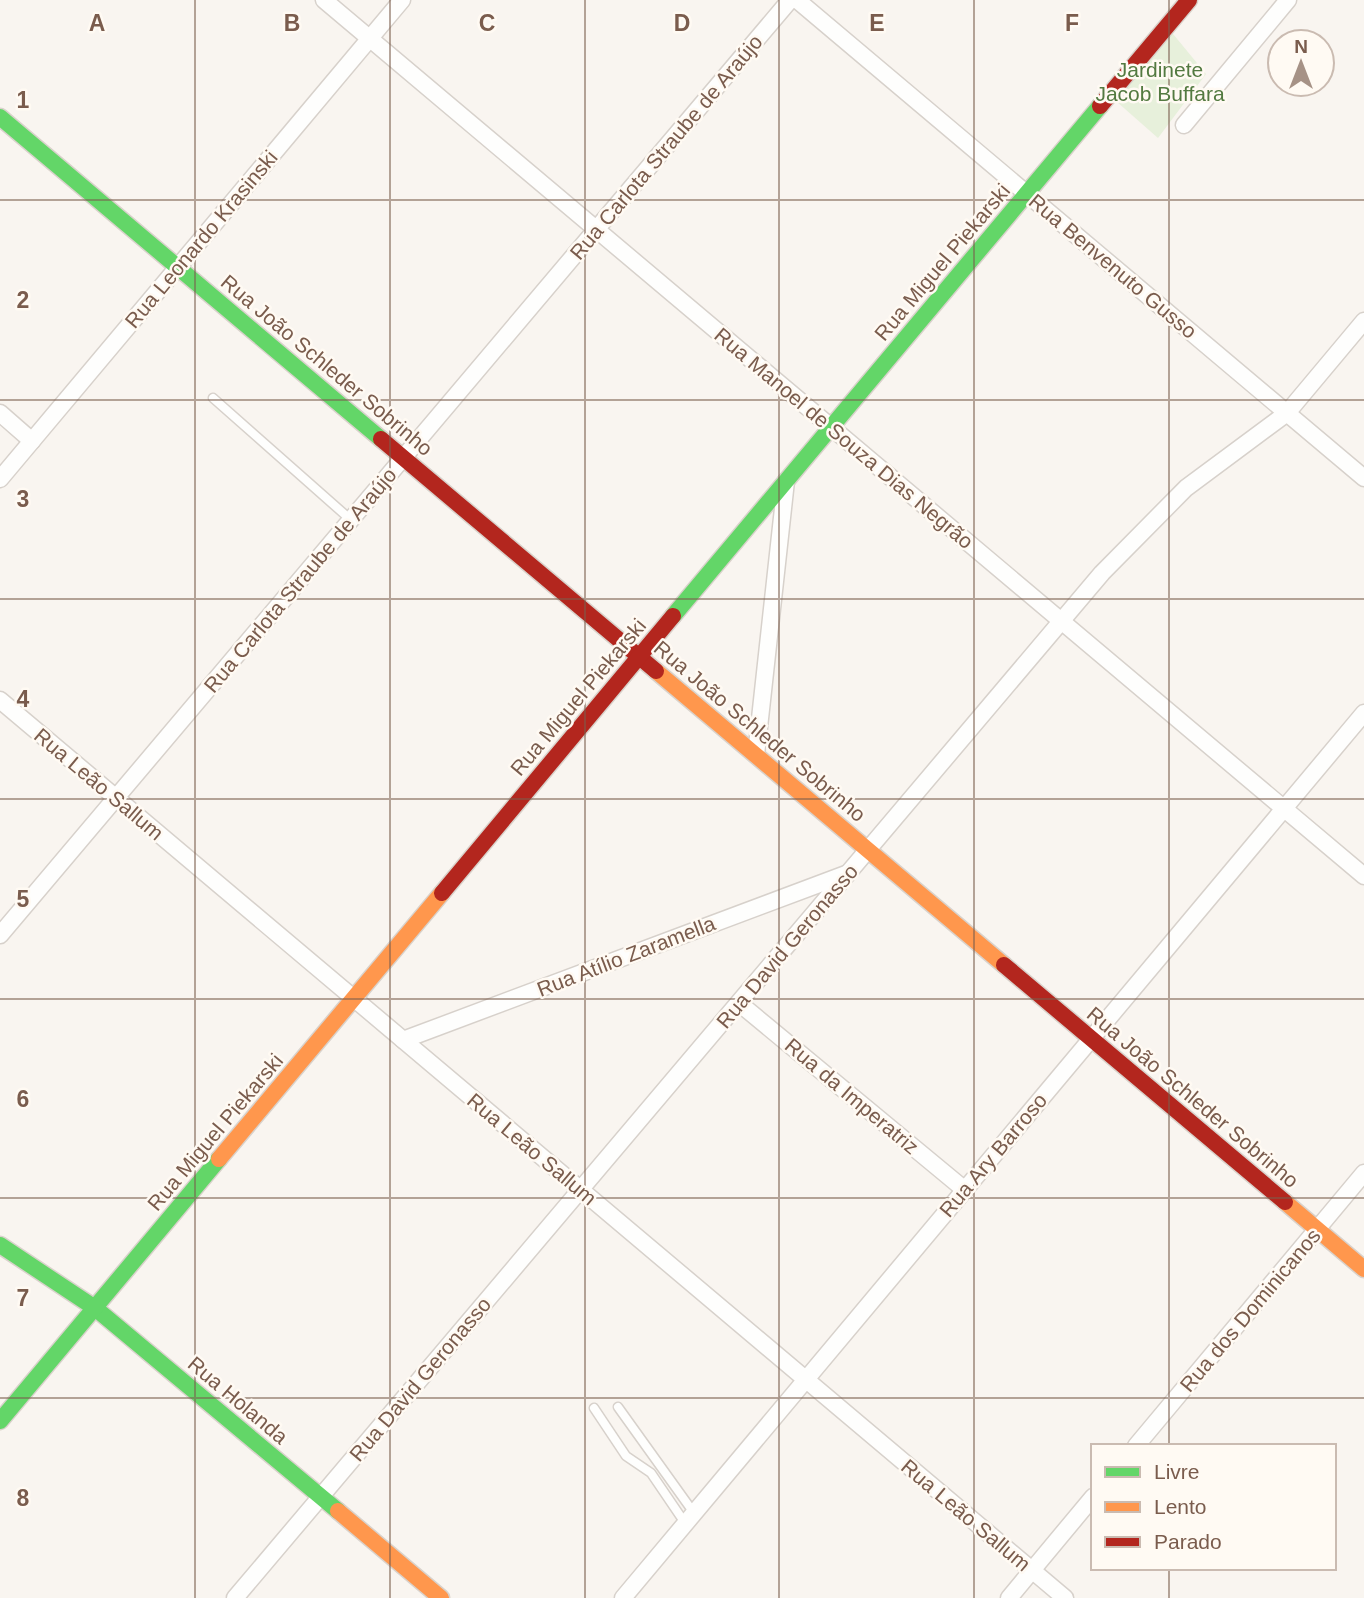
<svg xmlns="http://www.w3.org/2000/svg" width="1364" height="1598" font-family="Arial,sans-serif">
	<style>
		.green { fill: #e7f0db }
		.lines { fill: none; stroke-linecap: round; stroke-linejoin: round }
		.lane-casing { stroke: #d7d1cb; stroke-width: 11 }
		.street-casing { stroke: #d7d1cb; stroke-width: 19 }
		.fast-casing { stroke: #d9d2cb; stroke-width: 19 }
		.slow-casing { stroke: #d9d2cb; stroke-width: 19 }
		.jam-casing { stroke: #d9d2cb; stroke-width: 19 }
		.lane { stroke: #fefefd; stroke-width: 8 }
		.street { stroke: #fefefd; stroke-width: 16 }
		.fast { stroke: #63d668; stroke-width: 16 }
		.slow { stroke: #ff974d; stroke-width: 16 }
		.jam { stroke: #b3261e; stroke-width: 16 }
		.grid { fill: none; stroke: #7a5c4d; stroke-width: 2; stroke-opacity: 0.55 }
		.labels { text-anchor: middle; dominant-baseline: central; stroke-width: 5; stroke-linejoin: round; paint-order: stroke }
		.park-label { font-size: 21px; fill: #537a41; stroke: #fffaf3 }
		.street-label { font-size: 21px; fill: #7a5c4d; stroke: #fffaf3 }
		.grid-label { font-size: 23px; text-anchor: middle; font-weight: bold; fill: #7a5c4d; stroke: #fffaf3; stroke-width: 5; stroke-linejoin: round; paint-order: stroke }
	</style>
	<rect width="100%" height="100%" fill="#f9f5f0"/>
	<path class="green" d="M1164 23 1206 74 1158 138 1108 94Z"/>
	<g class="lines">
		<defs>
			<g id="lane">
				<path d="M213 398 351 520"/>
				<path d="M618 1407 694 1513"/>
				<path d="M594 1408 626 1456 651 1473 685 1523"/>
			</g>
			<g id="street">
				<path d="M324 0 1364 876"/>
				<path d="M797 0 1364 478"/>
				<path d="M1184 125 1288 0"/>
				<path d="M0 413 32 441"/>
				<path d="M0 479 402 0"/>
				<path d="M0 700 1065 1598"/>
				<path d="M756 755 786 481"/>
				<path d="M0 935 790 0"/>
				<path d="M739 1003 965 1190"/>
				<path d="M403 1040 846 874"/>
				<path d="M1136 1446 1364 1173"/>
				<path d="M235 1598 1102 573 1186 488 1287 413 1364 321"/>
				<path d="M623 1598 1364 713"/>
				<path d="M1009 1598 1093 1497"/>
			</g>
			<g id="fast">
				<path d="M0 117 381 439"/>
				<path d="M673 616 1100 106"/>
				<path d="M0 1245 95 1308 338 1511"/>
				<path d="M0 1421 219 1159"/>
			</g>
			<g id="slow">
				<path d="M656 671 1004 965"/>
				<path d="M219 1159 442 893"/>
				<path d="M1285 1202 1364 1269"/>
				<path d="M338 1511 441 1598"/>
			</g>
			<g id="jam">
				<path d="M1100 106 1189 0"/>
				<path d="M381 439 656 671"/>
				<path d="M442 893 673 616"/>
				<path d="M1004 965 1285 1202"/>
			</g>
		</defs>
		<use href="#lane" class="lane-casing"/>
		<use href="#street" class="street-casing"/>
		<use href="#fast" class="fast-casing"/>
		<use href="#slow" class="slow-casing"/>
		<use href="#jam" class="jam-casing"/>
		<use href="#lane" class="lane"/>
		<use href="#street" class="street"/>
		<use href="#fast" class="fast"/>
		<use href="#slow" class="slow"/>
		<use href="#jam" class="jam"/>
	</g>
	<path class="grid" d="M195 0V1598M390 0V1598M585 0V1598M779 0V1598M974 0V1598M1169 0V1446M0 200H1364M0 400H1364M0 599H1364M0 799H1364M0 999H1364M0 1198H1364M0 1398H1364M1169 1568V1598"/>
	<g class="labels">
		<g class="park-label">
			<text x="1160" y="69">Jardinete<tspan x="1160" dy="24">Jacob Buffara</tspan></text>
		</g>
		<g class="street-label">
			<text transform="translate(666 147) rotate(-50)">Rua Carlota Straube de Araújo</text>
			<text transform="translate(201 239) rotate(-50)">Rua Leonardo Krasinski</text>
			<text transform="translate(942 262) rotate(-50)">Rua Miguel Piekarski</text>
			<text transform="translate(1113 266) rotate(40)">Rua Benvenuto Gusso</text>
			<text transform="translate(327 365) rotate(40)">Rua João Schleder Sobrinho</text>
			<text transform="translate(844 438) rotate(40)">Rua Manoel de Souza Dias Negrão</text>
			<text transform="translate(300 580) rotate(-50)">Rua Carlota Straube de Araújo</text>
			<text transform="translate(578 697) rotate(-50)">Rua Miguel Piekarski</text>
			<text transform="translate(760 731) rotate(40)">Rua João Schleder Sobrinho</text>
			<text transform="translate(99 784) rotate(40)">Rua Leão Sallum</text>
			<text transform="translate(787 946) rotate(-50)">Rua David Geronasso</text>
			<text transform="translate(626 956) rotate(-21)">Rua Atílio Zaramella</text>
			<text transform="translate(852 1096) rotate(40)">Rua da Imperatriz</text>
			<text transform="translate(1193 1097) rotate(40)">Rua João Schleder Sobrinho</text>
			<text transform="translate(215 1132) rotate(-50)">Rua Miguel Piekarski</text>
			<text transform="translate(532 1149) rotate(40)">Rua Leão Sallum</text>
			<text transform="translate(993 1155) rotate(-50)">Rua Ary Barroso</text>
			<text transform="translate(1250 1310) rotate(-50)">Rua dos Dominicanos</text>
			<text transform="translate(420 1379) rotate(-50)">Rua David Geronasso</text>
			<text transform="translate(238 1400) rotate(40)">Rua Holanda</text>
			<text transform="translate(966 1515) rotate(40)">Rua Leão Sallum</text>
		</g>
	</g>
	<g class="grid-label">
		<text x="97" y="31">A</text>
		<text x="292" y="31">B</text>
		<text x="487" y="31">C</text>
		<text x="682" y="31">D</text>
		<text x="877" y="31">E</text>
		<text x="1072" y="31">F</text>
		<text x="23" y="108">1</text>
		<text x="23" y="308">2</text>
		<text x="23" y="507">3</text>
		<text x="23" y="707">4</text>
		<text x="23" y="907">5</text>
		<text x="23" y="1107">6</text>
		<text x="23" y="1306">7</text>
		<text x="23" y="1506">8</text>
	</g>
	<rect x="1091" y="1444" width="245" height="126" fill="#fffaf3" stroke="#cabbb1" stroke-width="2"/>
	<rect x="1105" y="1467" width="35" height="10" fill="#63d668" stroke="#cabbb1" stroke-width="2"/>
	<text x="1154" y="1479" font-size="21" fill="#7a5c4d">Livre</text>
	<rect x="1105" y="1502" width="35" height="10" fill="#ff974d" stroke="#cabbb1" stroke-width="2"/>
	<text x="1154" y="1514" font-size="21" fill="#7a5c4d">Lento</text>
	<rect x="1105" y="1537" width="35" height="10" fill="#b3261e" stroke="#cabbb1" stroke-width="2"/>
	<text x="1154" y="1549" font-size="21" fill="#7a5c4d">Parado</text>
	<g transform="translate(1301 63)"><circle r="33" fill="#fffaf3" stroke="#cabbb1" stroke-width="2"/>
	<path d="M0-5L12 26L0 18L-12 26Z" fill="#a69286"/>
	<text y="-10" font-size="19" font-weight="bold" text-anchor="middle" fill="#7a5c4d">N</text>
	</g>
</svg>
